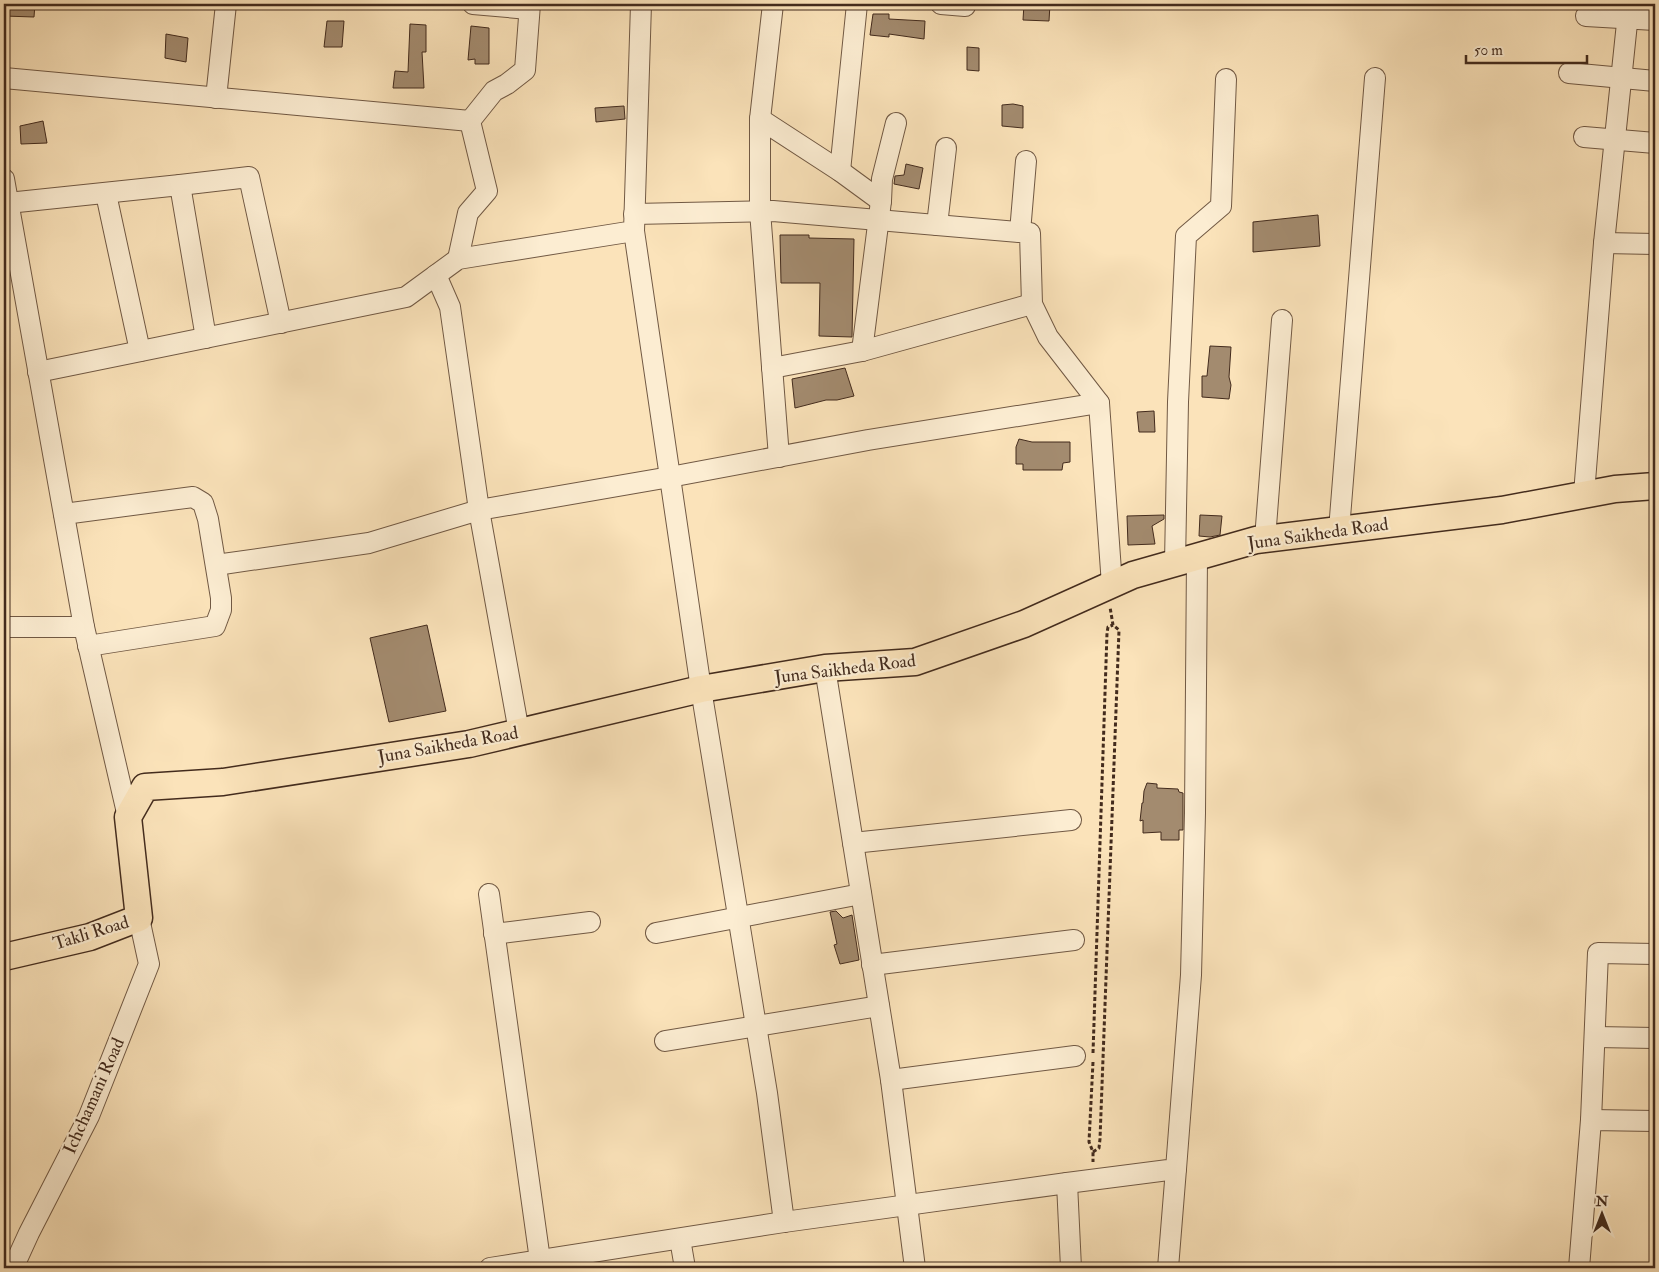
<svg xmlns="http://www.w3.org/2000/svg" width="1659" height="1272" font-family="'IM FELL Double Pica',serif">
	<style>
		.building { fill: #a38b6f; stroke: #432b1d }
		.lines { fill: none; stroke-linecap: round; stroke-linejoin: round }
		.minor-casing { stroke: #715944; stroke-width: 22 }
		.major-casing { stroke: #432b1d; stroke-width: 29 }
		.path { stroke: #432b1d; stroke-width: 3; stroke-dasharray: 4 2.5; stroke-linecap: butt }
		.minor { stroke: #fcedd2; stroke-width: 20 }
		.major { stroke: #fbe3ba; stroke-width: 26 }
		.labels { text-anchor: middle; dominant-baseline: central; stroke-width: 4.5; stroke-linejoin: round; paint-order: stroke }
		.street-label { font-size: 18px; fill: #432b1d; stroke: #fcedd2 }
	</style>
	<rect width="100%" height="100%" fill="#fbe3ba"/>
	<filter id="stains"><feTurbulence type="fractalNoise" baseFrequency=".004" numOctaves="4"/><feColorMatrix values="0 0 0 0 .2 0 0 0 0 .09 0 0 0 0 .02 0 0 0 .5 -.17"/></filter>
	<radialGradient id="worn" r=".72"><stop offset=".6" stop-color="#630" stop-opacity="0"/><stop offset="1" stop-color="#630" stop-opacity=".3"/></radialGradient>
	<g class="building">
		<path d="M4 4H35L34 17 4 16Z"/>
		<path d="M1024 4H1050L1049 21 1023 20Z"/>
		<path d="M873 14H889V19L925 21 924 39 889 34V37L870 35Z"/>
		<path d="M327 21H344L342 47H324Z"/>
		<path d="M410 24 426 25V52H422L424 88H393L395 71 408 72Z"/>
		<path d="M471 26 489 28V64H475V59L468 60Z"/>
		<path d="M166 34 188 38 186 62 165 58Z"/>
		<path d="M967 47 979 48V71L967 70Z"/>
		<path d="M1013 104 1023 106V128L1002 126V105Z"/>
		<path d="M624 106 625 119 596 122 595 108Z"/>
		<path d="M43 121 47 143 21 144 20 126Z"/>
		<path d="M906 164 923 168 919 189 894 184 895 176 904 175Z"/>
		<path d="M1318 215 1320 246 1253 252V222Z"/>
		<path d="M780 235H809V238L854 239 852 337 819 336 820 283H781Z"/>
		<path d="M1210 346 1231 347 1229 377 1231 385 1229 399 1202 397V376H1207Z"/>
		<path d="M845 368 854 396 837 400H826L795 408 792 379Z"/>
		<path d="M1154 411 1155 432H1139L1137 412Z"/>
		<path d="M1019 439 1032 442H1070V462L1063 463 1062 470H1023V464H1016V447Z"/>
		<path d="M1164 515V519L1152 526 1155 544 1128 545 1127 516Z"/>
		<path d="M1200 515 1222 516 1220 535 1210 537 1199 536Z"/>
		<path d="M427 625 446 711 389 722 370 638Z"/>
		<path d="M1147 783 1157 784V788L1178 789 1179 792 1183 793V830H1179V840H1161V832L1143 833V820L1140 821 1142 803H1143L1144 791Z"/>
		<path d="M836 911 843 918 852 915 859 960 840 964 834 945 837 944 830 912Z"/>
	</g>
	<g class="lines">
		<defs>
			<g id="minor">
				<path d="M473 4 529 9"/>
				<path d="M773 4 760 119V211L779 457"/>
				<path d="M941 4 965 6"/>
				<path d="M1586 16 1655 20"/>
				<path d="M1569 73 1655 81"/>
				<path d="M4 78 470 121 494 91 507 84 525 70 530 4"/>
				<path d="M216 98 226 4"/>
				<path d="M760 119 840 171 881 201"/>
				<path d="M1584 137 1655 143"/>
				<path d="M840 171 857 4"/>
				<path d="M4 179 84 627"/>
				<path d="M180 185 249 177 281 323"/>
				<path d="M106 194 140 351"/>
				<path d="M8 203 180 185 206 338"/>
				<path d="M634 214 773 211 1030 233 1032 304 1048 337 1099 403 1112 585"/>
				<path d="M937 225 946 148"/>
				<path d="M634 231 701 689 767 1093 784 1222"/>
				<path d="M1020 232 1026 161"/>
				<path d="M1604 243 1655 244"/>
				<path d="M458 259 468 213 487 191 470 121"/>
				<path d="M436 275 450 307 479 510 670 477 868 440 1099 403"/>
				<path d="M862 351 881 201 882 179 896 123"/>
				<path d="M772 368 862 351 1032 304"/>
				<path d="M38 372 406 297 458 259 634 231 641 4"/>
				<path d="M1584 494 1604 243 1629 4"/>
				<path d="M64 514 193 497 203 503 208 519 221 598V610L215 626 88 646"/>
				<path d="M1339 530 1375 78"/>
				<path d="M1265 539 1282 320"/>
				<path d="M1175 563 1178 402 1186 236 1221 206 1226 79"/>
				<path d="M216 565 369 543 479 510 519 732"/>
				<path d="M4 627H84L128 817"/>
				<path d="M825 668 891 1080 915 1268"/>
				<path d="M853 843 1071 820"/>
				<path d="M489 894 540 1260"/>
				<path d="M656 933 861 894"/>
				<path d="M494 934 590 922"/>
				<path d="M872 965 1074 940"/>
				<path d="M1595 1037 1655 1038"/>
				<path d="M665 1041 879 1006"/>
				<path d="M891 1080 1075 1056"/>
				<path d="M1591 1120 1598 953 1655 954"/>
				<path d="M1067 1183 1176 1169 1191 975 1195 813 1197 557"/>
				<path d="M680 1239 685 1268"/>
				<path d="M13 1268 29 1233 89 1116 149 964 139 918"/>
				<path d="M490 1268 784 1222 1067 1183 1071 1268"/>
				<path d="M1168 1268 1176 1169"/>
				<path d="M1579 1268 1591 1120 1655 1121"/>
			</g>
			<path id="major" d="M4 957 90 937 139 918 128 817 145 787 223 782 469 744 701 689 825 668 915 662 1024 624 1133 575 1256 540 1502 510 1615 489 1655 486"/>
		</defs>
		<use href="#minor" class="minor-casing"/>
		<use href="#major" class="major-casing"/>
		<g class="path">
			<path d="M1093 1053 1107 633 1108 627 1113 625"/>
			<path d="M1093 1062 1089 1142 1093 1152V1162"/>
			<path d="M1093 1152 1099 1148 1100 1139 1119 630 1113 625 1110 607"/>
		</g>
		<use href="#minor" class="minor"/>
		<use href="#major" class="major"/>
	</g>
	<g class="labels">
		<g class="street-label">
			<text transform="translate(1318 534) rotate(-8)">Juna Saikheda Road</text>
			<text transform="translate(845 669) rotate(-7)">Juna Saikheda Road</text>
			<text transform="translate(448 745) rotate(-10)">Juna Saikheda Road</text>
			<text transform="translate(91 933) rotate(-17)">Takli Road</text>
			<text transform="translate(94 1096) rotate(-66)">Ichchamani Road</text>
		</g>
	</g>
	<rect width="1659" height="1272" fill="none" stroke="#fbe3ba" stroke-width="20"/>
	<rect x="5" y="5" width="1649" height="1262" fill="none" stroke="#432b1d" stroke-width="2.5"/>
	<rect x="10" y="10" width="1639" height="1252" fill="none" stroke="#432b1d"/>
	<g transform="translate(1602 1214)" stroke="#fcedd2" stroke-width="4" paint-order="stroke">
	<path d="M0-4L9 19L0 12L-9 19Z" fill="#432b1d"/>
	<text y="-8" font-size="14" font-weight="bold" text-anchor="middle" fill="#432b1d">N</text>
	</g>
	<path d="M1466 55v8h121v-8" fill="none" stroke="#432b1d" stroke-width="2.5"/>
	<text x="1474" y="55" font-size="15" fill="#432b1d" stroke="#fcedd2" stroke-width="4" paint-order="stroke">50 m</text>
	<rect width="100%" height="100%" filter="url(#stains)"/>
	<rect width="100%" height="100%" fill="url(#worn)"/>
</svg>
